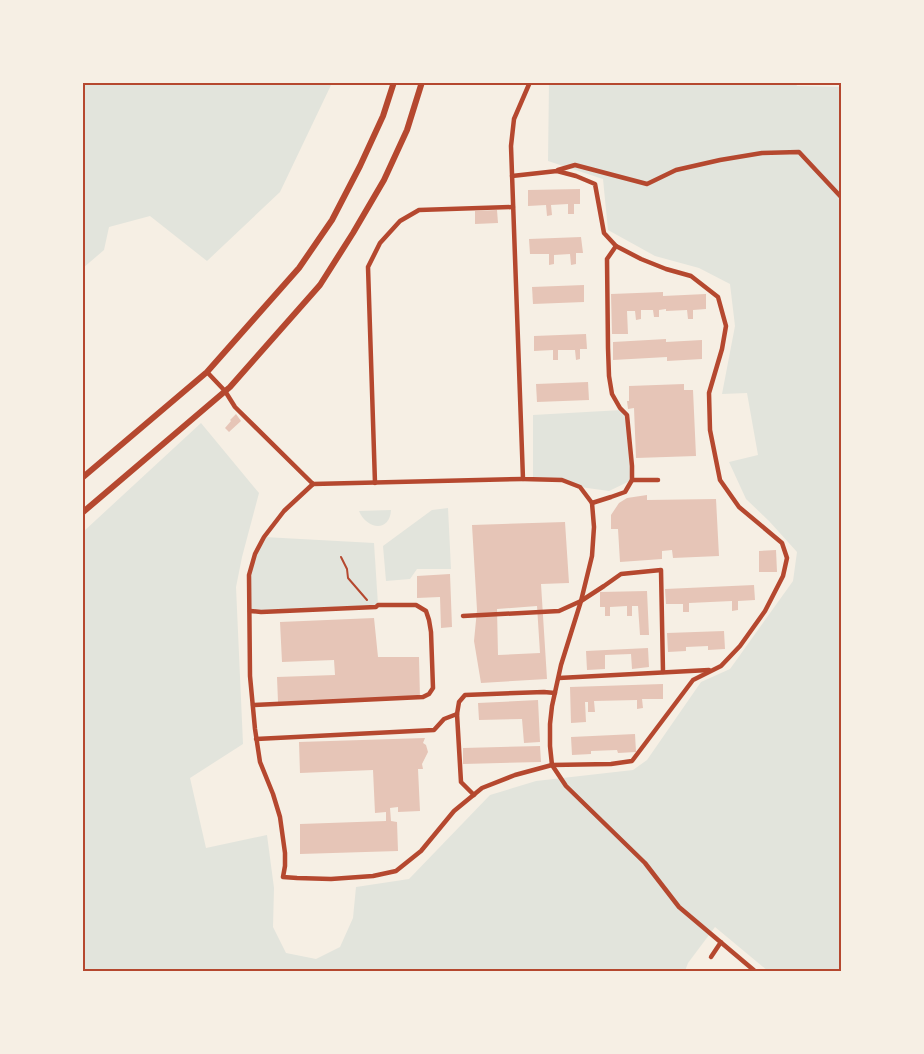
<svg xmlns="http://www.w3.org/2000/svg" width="924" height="1054" font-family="'DM Sans',sans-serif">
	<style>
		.green { fill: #e2e4dc }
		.building { fill: #e6c5b7; fill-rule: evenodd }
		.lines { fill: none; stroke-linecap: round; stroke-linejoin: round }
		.path { stroke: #b5482f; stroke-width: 2 }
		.minor { stroke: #b5482f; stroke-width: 4.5 }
		.secondary { stroke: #b5482f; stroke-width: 6 }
		.neatline { fill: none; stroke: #b5482f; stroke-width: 2 }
	</style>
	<rect width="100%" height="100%" fill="#f6efe4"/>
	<g class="green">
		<path d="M83 82H332V83L280 192 207 261 150 216 109 227 104 250 83 268Z"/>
		<path d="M795 82 797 86 841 87V971H768L715 927 688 963 685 971 83 972V532L201 423 259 493 242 557 236 587 243 744 190 778 206 848 267 835 274 888 273 927 286 953 316 959 340 947 353 918 356 887 409 879 490 795 536 781 633 770 647 760 701 682 730 669 793 581 797 552 769 521 746 499 729 462 758 455 747 393 722 394 735 326 730 284 699 268 655 256 608 230 603 179 548 161 549 83Z"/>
		<path d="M622 410 627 415 632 480 609 491 580 487 562 480 533 479V415Z"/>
		<path d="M448 508 451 569H417L410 579 386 581 383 546 432 510Z"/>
		<path d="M391 510C390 532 367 530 359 511Z"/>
		<path d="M264 537 374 543 378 605 250 611 249 575 255 554Z"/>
	</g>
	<g class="building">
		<path d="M580 189V204H574V214H568V204L551 205 552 215 547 216 546 205 528 206V190Z"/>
		<path d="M497 210 498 223 475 224V211Z"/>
		<path d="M581 237 583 253H576V264L571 265 570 254 554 255V264L549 265V254H530L529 239Z"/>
		<path d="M584 285V302L533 304 532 287Z"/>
		<path d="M663 292V296L706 294V309L693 310V319H688L687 310 666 311V309L659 310V317H654L653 310H641V319L636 320 635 311H627L628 334H612L611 294Z"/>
		<path d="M586 334 587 349H580V359L576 360 575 350H558V360H553V350L534 351V336Z"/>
		<path d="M666 339V342L702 340V359L667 361V357L613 360V342Z"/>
		<path d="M588 382 589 400 537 402 536 384Z"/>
		<path d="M684 384V390H693L696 456 636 458 634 408 628 409 627 401H629V386Z"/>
		<path d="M236 414 241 421 229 432 225 428 231 421 230 420Z"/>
		<path d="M647 495V500L716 499 719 556 673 558 672 550 662 551V559L620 562 618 529H611V515L619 503 627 498Z"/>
		<path d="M565 522 569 583 541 584 547 679 481 683 474 641 477 610 472 525ZM537 606 540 653 498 655 497 609Z"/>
		<path d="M776 550 777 572H759V551Z"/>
		<path d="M450 574 452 627 441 628 440 597 417 598V576Z"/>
		<path d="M754 585 755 600 738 601V610L732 611V601L689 603V612H683V604H666L665 589Z"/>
		<path d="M647 591 649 635H640L638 606H632V616H627V606L610 607V616H605V607H600V592Z"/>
		<path d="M374 618 378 657H419L420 698 278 702 277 677 335 675 334 660 282 662 280 622Z"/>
		<path d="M724 631 725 649 708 650V646L686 647V651L668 652 667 633Z"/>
		<path d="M648 648 649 667 632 669 631 654 605 655V669L587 670 586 651Z"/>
		<path d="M663 684V699H642L643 708 637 709V700L594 701 595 712H588V702H585L586 722 571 723 570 687Z"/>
		<path d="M538 700 540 742 524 743 522 719 479 720 478 703Z"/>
		<path d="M635 734 636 752 618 753 617 750 591 751V754L572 755 571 737Z"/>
		<path d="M425 738 423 743 426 745 428 752 422 764 423 769H418L420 811 398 812V807L390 808 391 821 397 822 398 851 300 854V824L386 821V812L375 813 373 770 300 773 299 742Z"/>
		<path d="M540 746 541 762 463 764V748Z"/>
	</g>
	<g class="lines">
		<path class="path" d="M341 557 347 569 348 578 367 600"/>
		<g class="minor">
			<path d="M530 82 514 119 511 146 523 479 562 480 580 487 592 503 594 527 592 556 581 601 561 665 552 706 550 724V746L552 765 566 786 645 863 679 907 756 972"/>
			<path d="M558 170 575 165 647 184 676 170 720 160 762 153 799 152 842 198"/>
			<path d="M207 372 225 391 235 407 313 484"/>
			<path d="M632 480H658"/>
			<path d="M375 483 368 267 380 243 400 221 419 210 513 207"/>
			<path d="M313 484 284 511 264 537 255 554 249 575 250 676 255 729 260 762 273 794 280 817 285 853V866L283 877 297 878 331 879 373 876 396 871 421 851 454 811 482 788 515 775 552 765 611 764 632 761 693 680 721 666 740 646 765 611 783 576 787 558 782 543 739 507 720 480 710 430 709 393 722 349 726 326 718 297 691 276 666 269 641 259 616 246 604 233 595 184 576 176 557 171 512 176"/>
			<path d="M313 484 523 479"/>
			<path d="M592 503 611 497 625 492 632 480V466L627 415 620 408 612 394 609 376 608 348 607 259 616 246"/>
			<path d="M250 611 261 612 376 607 378 605H416L426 611 429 620 431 632 433 688 429 694 423 697 253 705"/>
			<path d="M463 616 559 611 581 601 604 586 621 574 661 570 663 672"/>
			<path d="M559 678 709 670"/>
			<path d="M256 739 434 730 444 719 457 714"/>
			<path d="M474 795 461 782 457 714 459 702 465 695 544 692 555 693"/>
			<path d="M711 957 721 942"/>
		</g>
		<g class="secondary">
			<path d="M82 478 207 372 299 268 332 220 360 166 383 116 394 82"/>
			<path d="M82 513 230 387 320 285 353 233 384 180 407 130 422 82"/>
		</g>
	</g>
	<rect width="924" height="1054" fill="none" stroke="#f6efe4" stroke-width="168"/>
	<rect x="84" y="84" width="756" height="886" class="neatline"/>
</svg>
